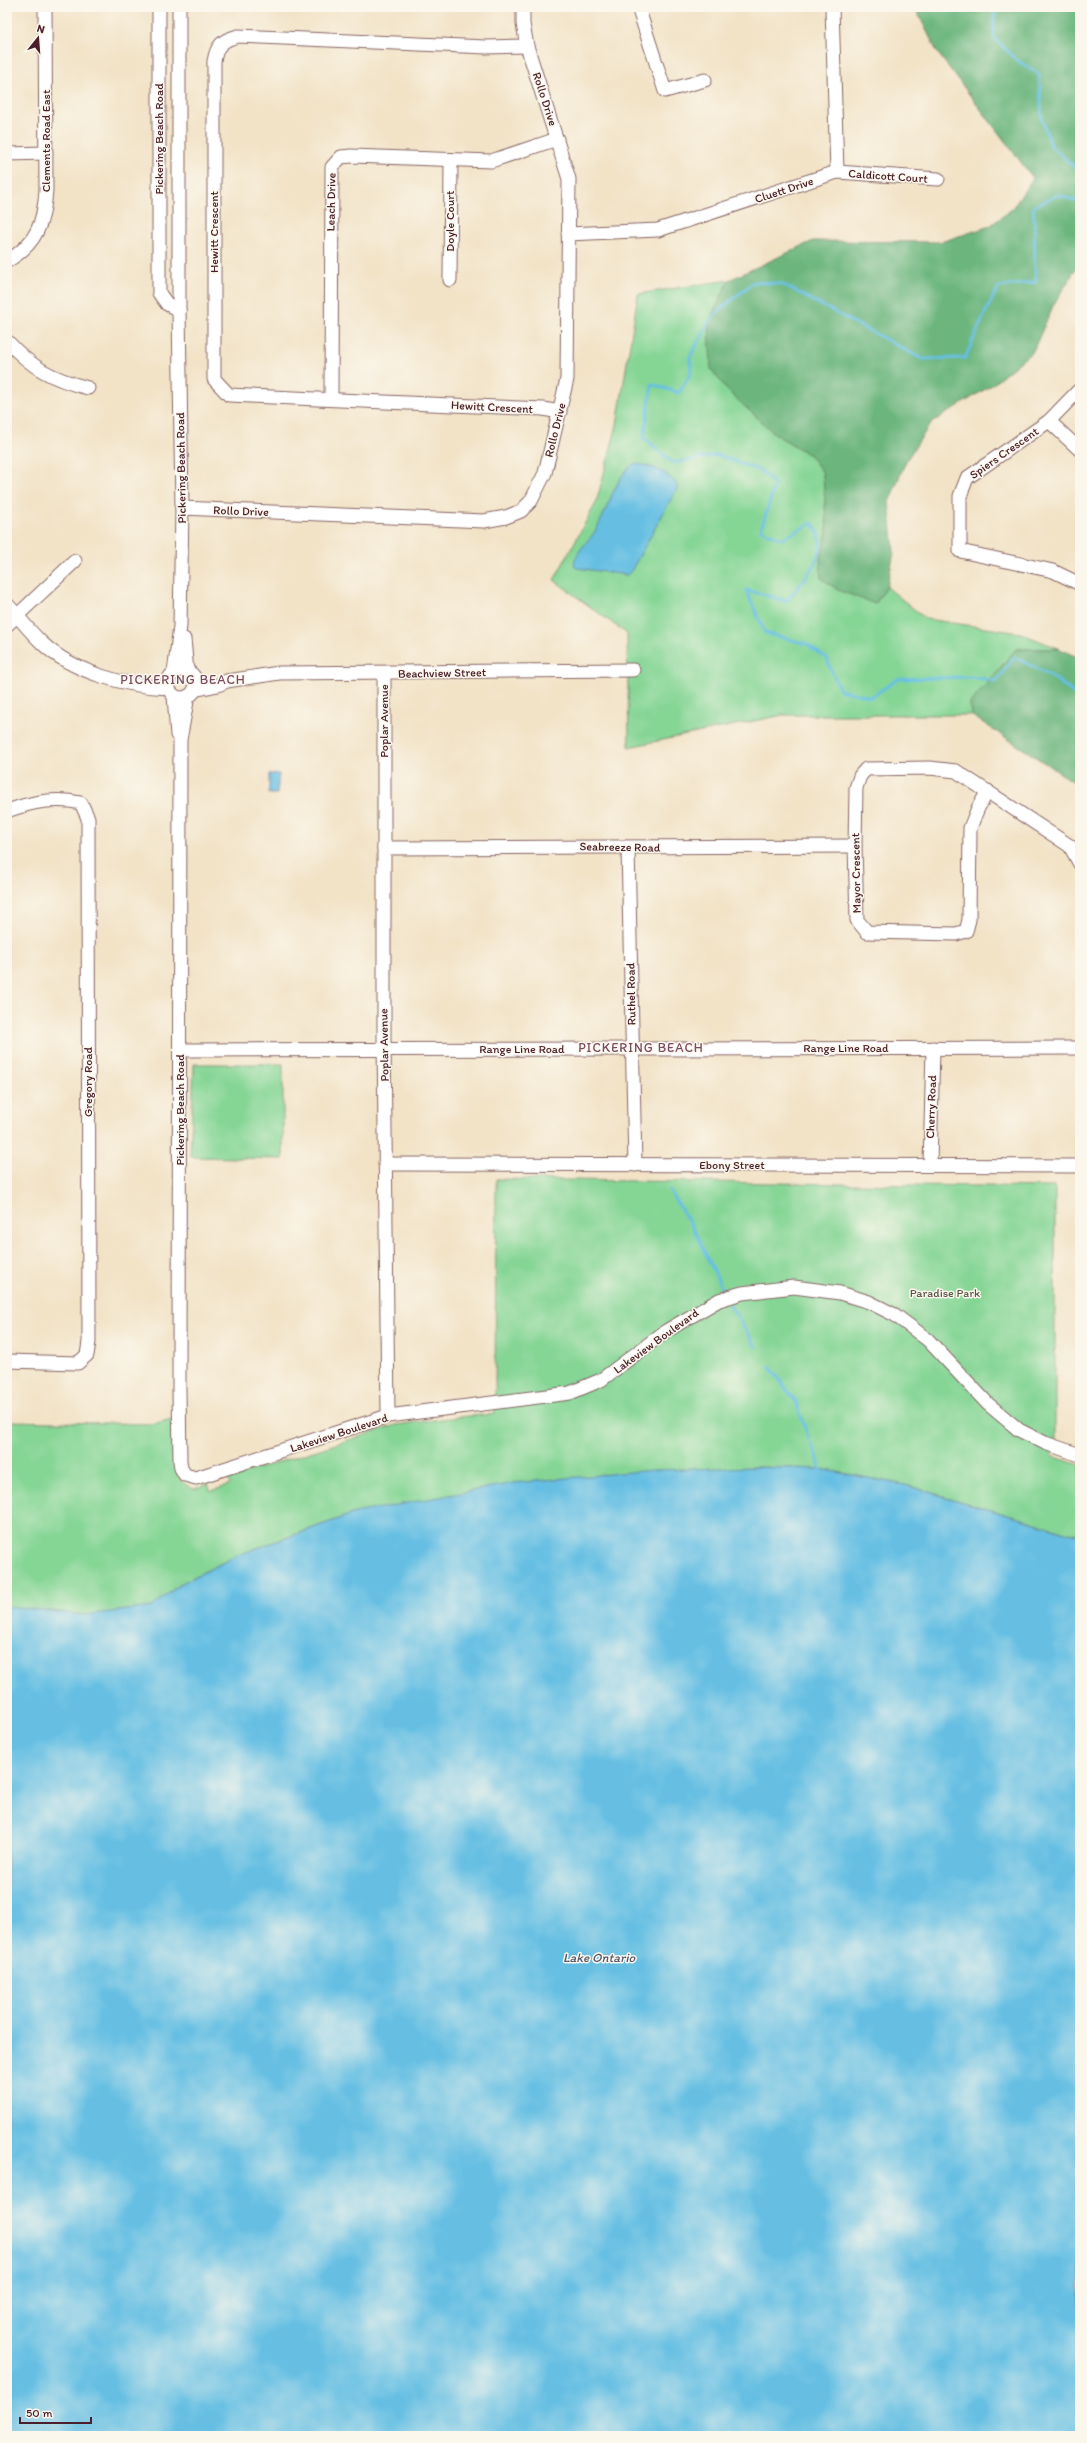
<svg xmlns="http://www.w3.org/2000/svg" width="1087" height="2443" font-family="Itim,sans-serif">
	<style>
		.green { fill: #85d595; stroke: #687a60 }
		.forest { fill: #6cb67e; stroke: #5b6a54 }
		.water { fill: #66bfe3; stroke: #586f87 }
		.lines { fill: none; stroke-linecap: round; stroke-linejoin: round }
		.stream { stroke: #66bfe3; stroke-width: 3 }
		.minor-casing { stroke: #856462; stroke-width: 15 }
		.minor { stroke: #fff; stroke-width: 13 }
		.labels { text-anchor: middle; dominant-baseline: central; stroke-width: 3; stroke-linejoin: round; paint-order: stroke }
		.street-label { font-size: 12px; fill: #4a1f2b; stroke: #fbf7ec }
		.park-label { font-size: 12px; fill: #5c564b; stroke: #fbf7ec }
		.neighbourhood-label { font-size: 13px; letter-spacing: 1px; fill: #794a65; stroke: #fbf7ec }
		.water-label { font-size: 13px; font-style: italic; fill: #54576b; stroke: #fbf7ec }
	</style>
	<rect width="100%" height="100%" fill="#fbf7ec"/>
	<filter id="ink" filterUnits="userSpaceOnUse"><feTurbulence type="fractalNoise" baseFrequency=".025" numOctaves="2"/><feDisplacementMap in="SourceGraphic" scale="8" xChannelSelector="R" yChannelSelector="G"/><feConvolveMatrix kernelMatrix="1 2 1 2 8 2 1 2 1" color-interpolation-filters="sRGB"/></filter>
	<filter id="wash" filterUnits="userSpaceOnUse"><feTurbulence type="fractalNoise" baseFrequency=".012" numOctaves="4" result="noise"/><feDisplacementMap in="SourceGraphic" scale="16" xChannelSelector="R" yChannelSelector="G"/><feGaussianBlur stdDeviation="0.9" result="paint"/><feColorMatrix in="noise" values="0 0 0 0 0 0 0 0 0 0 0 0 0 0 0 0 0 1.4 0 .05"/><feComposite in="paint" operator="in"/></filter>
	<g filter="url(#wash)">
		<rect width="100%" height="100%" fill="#f2e3c7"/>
		<g class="green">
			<path d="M729 280 709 322 775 434 810 455 823 473 827 533 820 559 875 604 887 587 926 619 1020 633 1060 649H1016L970 703 971 715H783L629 747 627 634 554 580 596 503 617 425 638 294Z"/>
			<path d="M194 1064H283V1159L190 1157Z"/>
			<path d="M496 1179 1055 1187V1440L1052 1456 1080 1465V1536L905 1485 820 1469 756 1467 355 1513 238 1555 180 1584 152 1607 99 1622 7 1608V1421L153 1424 175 1418C175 1442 166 1479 194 1489L207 1484 211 1491 230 1485 228 1478 396 1425 457 1417 495 1414Z"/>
		</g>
		<g class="forest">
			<path d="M915 7H1080V262L1053 306 1033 351 992 385 931 423 906 461 889 502 894 552 887 587 875 604 838 590 821 578 820 559 827 533 823 473 810 455 775 434 728 391 711 369 709 322 729 280 813 241 941 242 990 226 1012 209 1033 178 937 52Z"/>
			<path d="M1016 649H1060L1080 658V786L971 715 970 703Z"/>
		</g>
		<g class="water">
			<path d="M633 464C648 464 671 472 678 487L631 571 627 575 577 568 574 565C576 550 590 541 597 528 609 508 614 479 633 464Z"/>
			<path d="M269 774H279L277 794H269Z"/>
			<path d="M756 1467 820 1469 905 1485 1080 1536V2436H7V1606L85 1615 152 1607 180 1584 238 1555 355 1513 513 1483 653 1470Z"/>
		</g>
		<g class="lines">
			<g class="stream">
				<path d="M997 7 994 17V38L1018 61 1039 74 1042 119 1051 146 1080 172"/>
				<path d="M1080 202 1058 195 1033 207C1036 232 1033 257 1036 282L999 287C985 310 976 334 965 358L922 359 782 284 754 282 716 313 709 322 690 357 691 373 679 393 652 384 644 438 673 463 718 455 761 471 775 484 761 530 782 539 812 523C836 549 803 580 787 601L746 590 765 633 807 644 826 658 840 690 871 697 898 679 971 677 997 681 1014 657 1050 675 1080 698"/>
				<path d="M669 1190 693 1228 722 1288"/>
				<path d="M729 1304 756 1347"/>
				<path d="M770 1367 796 1402 809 1439"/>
				<path d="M811 1444 817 1455 820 1469"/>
			</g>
		</g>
	</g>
	<g filter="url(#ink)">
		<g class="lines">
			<defs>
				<g id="minor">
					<path d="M159 7V293L167 304 179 310"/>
					<path d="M638 7 665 91 705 80"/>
					<path d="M832 7 837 172"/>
					<path d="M527 46 486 47 238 36C223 40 217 44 214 61V379L229 395 543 409 560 412"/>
					<path d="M7 154 46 153"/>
					<path d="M568 234 658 230 837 172 938 179"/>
					<path d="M7 261C37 244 44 222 46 190L45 7"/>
					<path d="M450 280 451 161"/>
					<path d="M7 341C32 368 52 379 88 388"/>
					<path d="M1080 389 1049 421 967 478 960 496V551L1053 571 1080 584"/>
					<path d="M331 399 332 167 341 157 351 156 491 161 557 139"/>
					<path d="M1049 421 1080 450"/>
					<path d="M182 508 484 521 506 517 521 511 531 501 545 473 567 379 569 179 527 46 523 24V7"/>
					<path d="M7 604C18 616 29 631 42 643 72 672 128 687 168 688"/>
					<path d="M7 625 75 561"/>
					<path d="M184 639 187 672"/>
					<circle cx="182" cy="684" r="14"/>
					<path d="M174 673 180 626 182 508 179 310V7"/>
					<path d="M384 673V1037L388 1416"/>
					<path d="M194 690 218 685 227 681 279 673 633 670"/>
					<path d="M174 696 177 735"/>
					<path d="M188 696 180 740 179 1389 180 1461 181 1468 185 1475 196 1478 388 1416 570 1393 601 1380 666 1331 719 1300 742 1293 794 1287 840 1293 869 1302 895 1315 928 1340 988 1404 1019 1430 1045 1443 1080 1455"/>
					<path d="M988 791 978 808 970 828 969 920 966 931 956 934 867 932 857 920 855 846 856 788 860 776 866 769 930 768 956 771 1070 846 1080 864"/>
					<path d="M7 811C32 802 55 797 81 803L88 818 89 1342 87 1355 78 1363 7 1361"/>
					<path d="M384 848 855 846"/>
					<path d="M628 848 635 1165"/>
					<path d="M181 1050 1080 1048"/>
					<path d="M385 1164 1080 1166"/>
					<path d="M930 1165 933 1048"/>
				</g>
			</defs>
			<use href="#minor" class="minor-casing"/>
			<use href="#minor" class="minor"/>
		</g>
	</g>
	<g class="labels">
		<g class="street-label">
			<text transform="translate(545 99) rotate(72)">Rollo Drive</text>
			<text transform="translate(159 139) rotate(-90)">Pickering Beach Road</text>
			<text transform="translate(46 141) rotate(-90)">Clements Road East</text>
			<text transform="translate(888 176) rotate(4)">Caldicott Court</text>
			<text transform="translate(784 190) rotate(-18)">Cluett Drive</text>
			<text transform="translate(331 202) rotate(-89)">Leach Drive</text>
			<text transform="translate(450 221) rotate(-90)">Doyle Court</text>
			<text transform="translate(214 232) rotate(-90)">Hewitt Crescent</text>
			<text transform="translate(492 407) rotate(3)">Hewitt Crescent</text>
			<text transform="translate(555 430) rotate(-76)">Rollo Drive</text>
			<text transform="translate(1004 453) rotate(-35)">Spiers Crescent</text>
			<text transform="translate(181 468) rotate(-91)">Pickering Beach Road</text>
			<text transform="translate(241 511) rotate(2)">Rollo Drive</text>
			<text transform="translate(442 673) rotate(-1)">Beachview Street</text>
			<text transform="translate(384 721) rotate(-90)">Poplar Avenue</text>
			<text transform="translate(620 847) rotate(1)">Seabreeze Road</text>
			<text transform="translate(856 873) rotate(-91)">Mayor Crescent</text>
			<text transform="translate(631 994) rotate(-91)">Ruthel Road</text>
			<text transform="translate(384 1045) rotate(-91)">Poplar Avenue</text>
			<text x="846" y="1048">Range Line Road</text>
			<text x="522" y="1049">Range Line Road</text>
			<text transform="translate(88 1082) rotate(-90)">Gregory Road</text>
			<text transform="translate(931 1107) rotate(-88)">Cherry Road</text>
			<text transform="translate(180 1110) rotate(-90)">Pickering Beach Road</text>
			<text x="732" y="1165">Ebony Street</text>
			<text transform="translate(656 1341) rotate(-36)">Lakeview Boulevard</text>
			<text transform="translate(339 1433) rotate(-18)">Lakeview Boulevard</text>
		</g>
		<g class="park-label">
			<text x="945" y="1293">Paradise Park</text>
		</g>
		<g class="neighbourhood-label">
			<text x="183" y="679">PICKERING BEACH</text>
			<text x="641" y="1047">PICKERING BEACH</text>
		</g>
		<g class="water-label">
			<text x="599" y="1957">Lake Ontario</text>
		</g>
	</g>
	<rect width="1087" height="2443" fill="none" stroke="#fbf7ec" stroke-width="24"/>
	<g transform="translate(38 38) rotate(17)" stroke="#fbf7ec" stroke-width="3" paint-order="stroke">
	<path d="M0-3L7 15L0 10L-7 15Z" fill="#4a1f2b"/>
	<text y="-6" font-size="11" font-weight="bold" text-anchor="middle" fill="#4a1f2b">N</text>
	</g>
	<path d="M20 2417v6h71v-6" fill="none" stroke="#4a1f2b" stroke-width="2"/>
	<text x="26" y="2417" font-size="12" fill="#4a1f2b" stroke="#fbf7ec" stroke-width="3" paint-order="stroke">50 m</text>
</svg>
